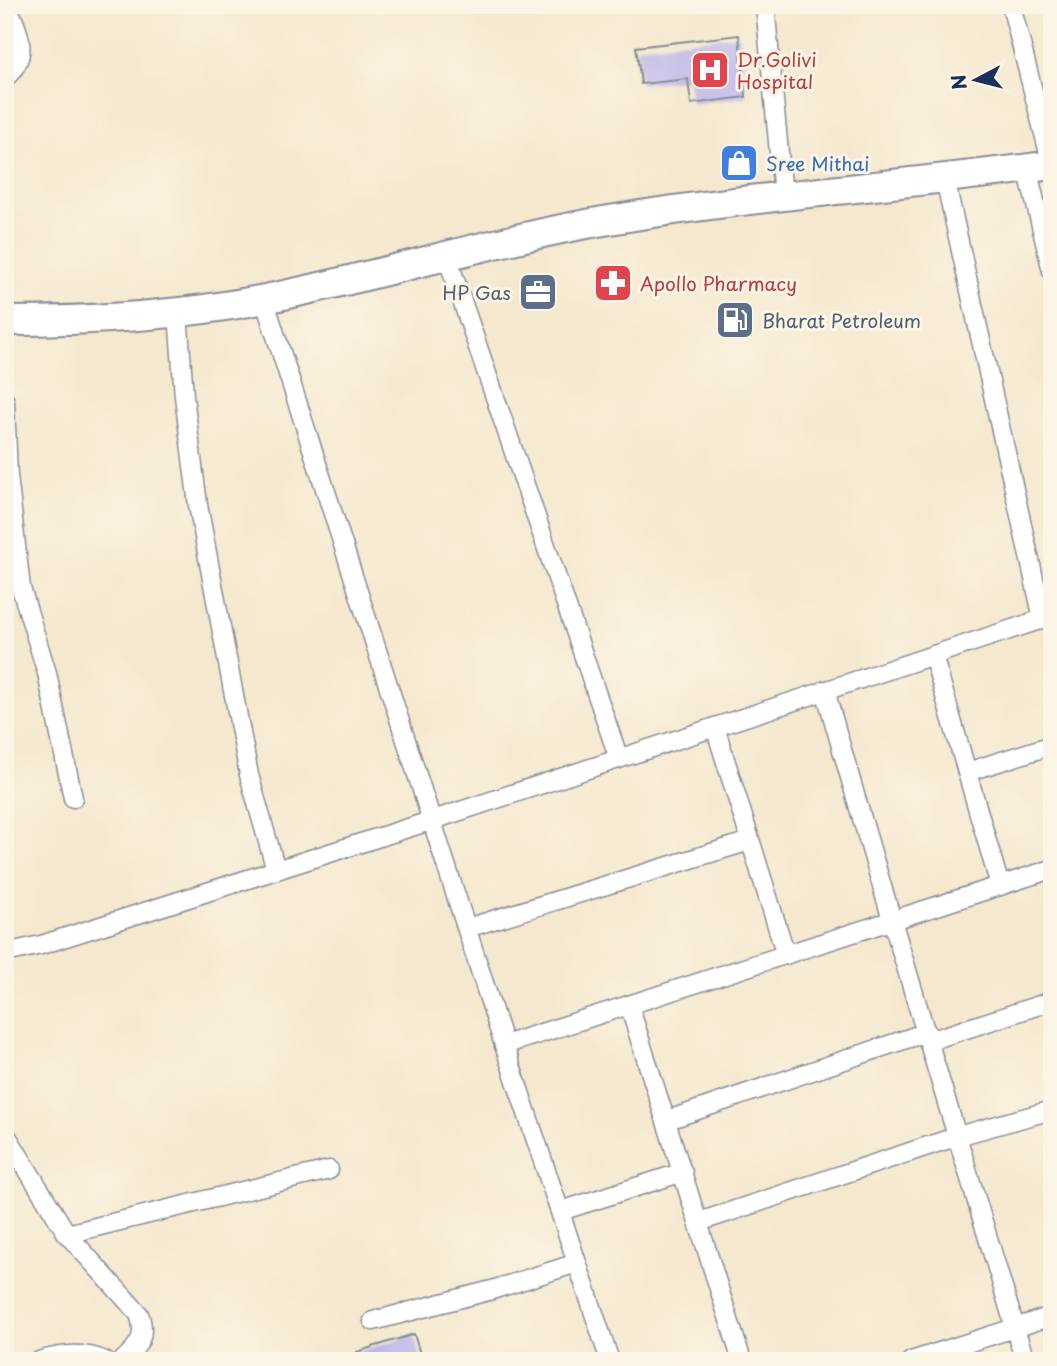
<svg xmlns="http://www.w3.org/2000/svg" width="1057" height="1366" font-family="'Playpen Sans',sans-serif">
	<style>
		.building { fill: #beb7ea }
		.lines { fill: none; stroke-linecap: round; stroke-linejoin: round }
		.street-casing { stroke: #888c96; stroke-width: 21 }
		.primary-casing { stroke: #888c96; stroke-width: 32 }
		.street { stroke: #fff; stroke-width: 18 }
		.primary { stroke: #fff; stroke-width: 28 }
		.labels { text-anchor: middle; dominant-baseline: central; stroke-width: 6; stroke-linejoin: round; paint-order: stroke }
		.health-label { font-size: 19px; fill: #be3a42; stroke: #fcf5e5; text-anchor: start }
		.shop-label { font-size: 19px; fill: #366cbe; stroke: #fcf5e5; text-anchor: start }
		.service-label { font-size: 19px; fill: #4e5e75; stroke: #fcf5e5; text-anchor: end }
	</style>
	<rect width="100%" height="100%" fill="#fcf5e5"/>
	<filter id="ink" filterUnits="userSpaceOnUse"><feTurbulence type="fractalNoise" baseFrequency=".0143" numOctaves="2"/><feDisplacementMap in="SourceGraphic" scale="14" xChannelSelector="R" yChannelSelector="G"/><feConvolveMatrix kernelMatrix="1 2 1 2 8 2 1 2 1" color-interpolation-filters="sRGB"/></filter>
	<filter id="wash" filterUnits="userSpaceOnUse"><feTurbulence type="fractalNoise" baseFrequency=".00686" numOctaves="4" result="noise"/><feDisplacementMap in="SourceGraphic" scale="28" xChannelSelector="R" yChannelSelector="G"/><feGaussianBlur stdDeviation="1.57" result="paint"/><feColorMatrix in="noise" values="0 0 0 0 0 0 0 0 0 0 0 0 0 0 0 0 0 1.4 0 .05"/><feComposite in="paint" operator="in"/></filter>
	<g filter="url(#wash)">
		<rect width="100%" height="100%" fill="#f4e8ce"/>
		<g id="blocks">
			<g class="building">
				<path d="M739 35 746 97 691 104 688 79 641 84 636 47Z"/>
				<path d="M414 1334 422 1361H360L357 1352Z"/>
			</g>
		</g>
	</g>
	<g filter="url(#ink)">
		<use href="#blocks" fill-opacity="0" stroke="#888c96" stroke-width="2"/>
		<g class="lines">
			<defs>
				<g id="street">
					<path d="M765 5 783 195"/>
					<path d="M1011 5 1052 165"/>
					<path d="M5 78C31 55 19 33 7 5"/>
					<path d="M1027 168 1052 271"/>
					<path d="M945 179 1043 619"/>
					<path d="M446 254 619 759"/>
					<path d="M264 299 504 1045 610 1361"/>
					<path d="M178 313 184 396 198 505 249 775 276 870"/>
					<path d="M5 401 8 476 21 588 47 673 73 798"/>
					<path d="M933 655 1000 886"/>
					<path d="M825 690C888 914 958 1137 1025 1361"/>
					<path d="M715 727 786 955"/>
					<path d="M967 772 1052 745"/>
					<path d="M467 928 750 841"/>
					<path d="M5 953 41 945 433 820 1052 616"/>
					<path d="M629 1005 742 1361"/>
					<path d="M929 1041 1052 1001"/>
					<path d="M504 1045 1052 869"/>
					<path d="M668 1120 927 1032"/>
					<path d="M5 1133 67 1234 139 1314C147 1336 139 1346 122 1361"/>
					<path d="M561 1211 683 1172"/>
					<path d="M699 1222 958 1136 1052 1110"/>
					<path d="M67 1234 329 1170"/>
					<path d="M373 1321 492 1290 577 1263"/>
					<path d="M39 1361C61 1354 84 1351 105 1361"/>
					<path d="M911 1361 1052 1316"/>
				</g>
				<path id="primary" d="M5 321C93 321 179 316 265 299 375 277 482 243 592 223 744 196 899 186 1052 165"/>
			</defs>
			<use href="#street" class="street-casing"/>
			<use href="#primary" class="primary-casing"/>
			<use href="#street" class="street"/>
			<use href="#primary" class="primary"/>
		</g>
	</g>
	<defs>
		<symbol id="hospital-square" viewBox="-11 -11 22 22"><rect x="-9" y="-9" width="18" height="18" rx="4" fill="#e0444e" stroke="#fcf5e5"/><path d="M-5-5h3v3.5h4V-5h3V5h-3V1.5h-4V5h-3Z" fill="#fff"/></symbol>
		<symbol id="shop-square" viewBox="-11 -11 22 22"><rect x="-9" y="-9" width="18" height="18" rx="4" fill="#3f7fe0" stroke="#fcf5e5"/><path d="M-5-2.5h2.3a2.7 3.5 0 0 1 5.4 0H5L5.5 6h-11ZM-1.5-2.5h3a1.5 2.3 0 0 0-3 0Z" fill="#fff"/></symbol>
		<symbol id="pharmacy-square" viewBox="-11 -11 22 22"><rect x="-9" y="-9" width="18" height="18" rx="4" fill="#e0444e" stroke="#fcf5e5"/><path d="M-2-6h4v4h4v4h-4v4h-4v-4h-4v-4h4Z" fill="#fff"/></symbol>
		<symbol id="office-square" viewBox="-11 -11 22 22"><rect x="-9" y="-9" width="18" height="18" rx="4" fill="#5c6f8a" stroke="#fcf5e5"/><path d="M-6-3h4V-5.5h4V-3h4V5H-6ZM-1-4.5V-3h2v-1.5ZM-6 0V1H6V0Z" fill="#fff"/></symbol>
		<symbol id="fuel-square" viewBox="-11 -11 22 22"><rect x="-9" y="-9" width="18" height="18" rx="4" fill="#5c6f8a" stroke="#fcf5e5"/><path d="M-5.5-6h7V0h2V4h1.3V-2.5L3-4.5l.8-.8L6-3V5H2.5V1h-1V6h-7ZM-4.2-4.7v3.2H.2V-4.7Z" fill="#fff"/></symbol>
	</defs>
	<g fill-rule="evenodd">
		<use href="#hospital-square" x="688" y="48" width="44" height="44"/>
		<use href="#shop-square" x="717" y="141" width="44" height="44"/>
		<use href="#pharmacy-square" x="591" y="261" width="44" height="44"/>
		<use href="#office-square" x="516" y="270" width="44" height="44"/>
		<use href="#fuel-square" x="713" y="298" width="44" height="44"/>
	</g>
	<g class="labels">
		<g class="health-label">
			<text x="737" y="59">Dr.Golivi<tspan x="737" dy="22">Hospital</tspan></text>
			<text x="640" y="283">Apollo Pharmacy</text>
		</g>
		<g class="shop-label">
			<text x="766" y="163">Sree Mithai</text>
		</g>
		<g class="service-label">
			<text x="511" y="292">HP Gas</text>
			<text x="762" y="320" text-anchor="start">Bharat Petroleum</text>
		</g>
	</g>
	<rect width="1057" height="1366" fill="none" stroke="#fcf5e5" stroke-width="28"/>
	<g transform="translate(976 80) rotate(263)" stroke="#fcf5e5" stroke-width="5" paint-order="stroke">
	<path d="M0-5L12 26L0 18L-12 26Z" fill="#1b2f5e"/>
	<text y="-10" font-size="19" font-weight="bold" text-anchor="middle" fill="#1b2f5e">N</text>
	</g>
</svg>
